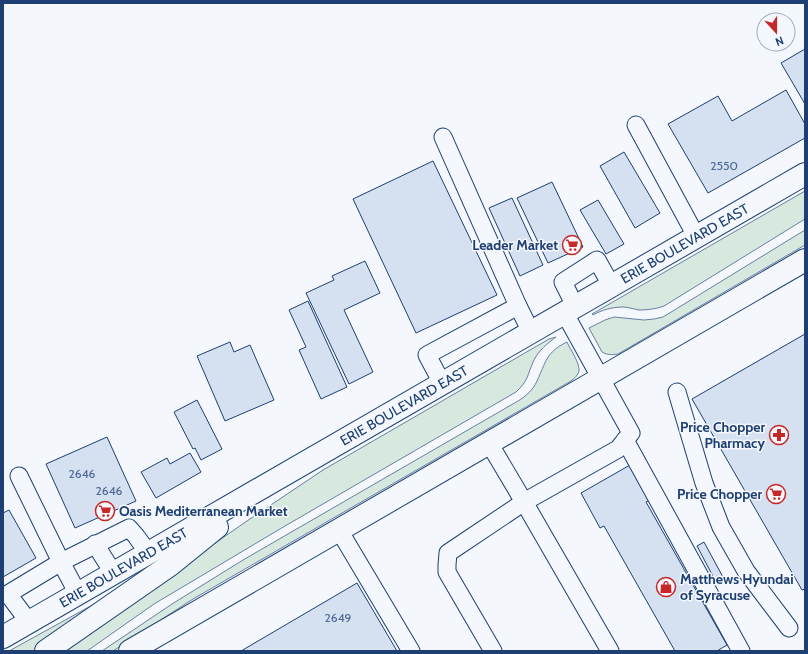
<svg xmlns="http://www.w3.org/2000/svg" width="808" height="654" font-family="Cabin,sans-serif">
	<style>
		.green { fill: #d7e8df; stroke: #687fa3 }
		.building { fill: #d5e0f0; stroke: #1d3f73 }
		.lines { fill: none; stroke-linecap: round; stroke-linejoin: round }
		.minor-casing { stroke: #1d3f73; stroke-width: 19 }
		.major-casing { stroke: #1d3f73; stroke-width: 24 }
		.minor { stroke: #f4f7fb; stroke-width: 17 }
		.major { stroke: #f4f7fb; stroke-width: 22 }
		.labels { text-anchor: middle; dominant-baseline: central; stroke-width: 3; stroke-linejoin: round; paint-order: stroke }
		.number-label { font-size: 12px; fill: #4b6792 }
		.street-label { font-size: 14px; fill: #1d3f73; stroke: #f4f7fb }
		.poi-label { font-size: 14px; font-weight: bold; fill: #1d3f73; stroke: #f4f7fb; text-anchor: end }
	</style>
	<rect width="100%" height="100%" fill="#f4f7fb"/>
	<g class="green">
		<path d="M805 191V219L664 306C656 309 647 310 639 310 633 309 628 307 623 307 612 307 602 310 593 315L592 314Z"/>
		<path d="M805 230V245L618 354C612 355 607 355 602 352L589 328 605 320 614 317 644 320 654 319 663 317Z"/>
		<path d="M556 337C547 344 539 350 534 360 527 375 529 380 516 392L285 526 154 604 87 651H59L247 521 323 470 549 339Z"/>
		<path d="M567 342C570 349 580 363 579 371 578 375 575 378 571 381L193 599 113 651H102L172 604 243 560 518 401C526 396 533 390 537 381 546 362 546 352 567 342Z"/>
		<path d="M107 597 109 599 35 651H9Z"/>
	</g>
	<g class="building">
		<path d="M805 49V104L781 63Z"/>
		<path d="M786 90 805 124V138L708 193 668 124 718 96 732 121Z"/>
		<path d="M624 152 660 213 635 228 600 166Z"/>
		<path d="M433 161 497 295 416 333 353 199Z"/>
		<path d="M552 182 583 247 548 263 517 198Z"/>
		<path d="M512 198 543 265 520 276 489 208Z"/>
		<path d="M598 200 624 244 606 254 580 210Z"/>
		<path d="M365 261 380 293 344 310 373 372 349 384 306 293 334 280 332 276Z"/>
		<path d="M308 301 347 387 321 399 299 350 306 347 289 310Z"/>
		<path d="M805 334V589L802 590 692 399Z"/>
		<path d="M230 342 234 352 250 345 274 400 225 421 197 356Z"/>
		<path d="M197 400 222 449 201 460 195 448 193 449 174 412Z"/>
		<path d="M107 437 136 501 75 528 46 464Z"/>
		<path d="M190 453 201 472 156 498 141 472 167 458 170 464Z"/>
		<path d="M630 465 650 500 646 502 727 645 717 651H675L604 526 600 528 581 493Z"/>
		<path d="M9 510 36 558 3 577V513Z"/>
		<path d="M704 542 724 579 717 584 697 546Z"/>
		<path d="M357 583 397 651H241Z"/>
	</g>
	<g class="lines">
		<defs>
			<g id="minor">
				<path d="M636 125 696 236"/>
				<path d="M443 137 518 306 531 332"/>
				<path d="M575 306 563 282 597 260 611 285"/>
				<path d="M442 383 427 355 518 306"/>
				<path d="M677 392 704 483 721 527 746 571 789 628"/>
				<path d="M625 440 741 651"/>
				<path d="M489 443 524 502 618 449 631 433 564 312"/>
				<path d="M19 476 61 562 129 528 136 536 149 554"/>
				<path d="M339 530 411 651"/>
				<path d="M95 544 114 574"/>
				<path d="M29 622 8 594 61 562 78 594"/>
				<path d="M493 651 447 572V565L448 553 524 502 610 651"/>
			</g>
			<g id="major">
				<path id="s1" d="M3 637 805 174"/>
				<path d="M46 651 170 565 217 527"/>
				<path d="M130 651 805 260"/>
			</g>
		</defs>
		<use href="#minor" class="minor-casing"/>
		<use href="#major" class="major-casing"/>
		<use href="#minor" class="minor"/>
		<use href="#major" class="major"/>
	</g>
	<defs>
		<symbol id="supermarket-ring" viewBox="-11 -11 22 22"><circle r="9.5" fill="#f4f7fb" stroke="#c62828" stroke-width="1.5"/><path d="M-6-5.5h2.5l.6 2H6L4.5 2H-2.5L-4.4-4H-6ZM-1.5 3.2a1.3 1.3 0 1 0 .1 0ZM3 3.2a1.3 1.3 0 1 0 .1 0Z" fill="#c62828"/></symbol>
		<symbol id="pharmacy-ring" viewBox="-11 -11 22 22"><circle r="9.5" fill="#f4f7fb" stroke="#c62828" stroke-width="1.5"/><path d="M-2-6h4v4h4v4h-4v4h-4v-4h-4v-4h4Z" fill="#c62828"/></symbol>
		<symbol id="shop-ring" viewBox="-11 -11 22 22"><circle r="9.5" fill="#f4f7fb" stroke="#c62828" stroke-width="1.5"/><path d="M-5-2.5h2.3a2.7 3.5 0 0 1 5.4 0H5L5.5 6h-11ZM-1.5-2.5h3a1.5 2.3 0 0 0-3 0Z" fill="#c62828"/></symbol>
	</defs>
	<g fill-rule="evenodd">
		<use href="#supermarket-ring" x="561" y="234" width="22" height="22"/>
		<use href="#pharmacy-ring" x="768" y="424" width="22" height="22"/>
		<use href="#supermarket-ring" x="765" y="483" width="22" height="22"/>
		<use href="#supermarket-ring" x="94" y="500" width="22" height="22"/>
		<use href="#shop-ring" x="655" y="576" width="22" height="22"/>
	</g>
	<g class="labels">
		<g class="number-label">
			<text x="724" y="165">2550</text>
			<text x="82" y="473">2646</text>
			<text x="109" y="490">2646</text>
			<text x="338" y="617">2649</text>
		</g>
		<g class="street-label">
			<text stroke="none"><textPath href="#s1" startOffset="787">ERIE BOULEVARD EAST</textPath></text>
			<text stroke="none"><textPath href="#s1" startOffset="463">ERIE BOULEVARD EAST</textPath></text>
			<text stroke="none"><textPath href="#s1" startOffset="139">ERIE BOULEVARD EAST</textPath></text>
		</g>
		<g class="poi-label">
			<text x="558" y="245">Leader Market</text>
			<text x="765" y="427">Price Chopper<tspan x="765" dy="16">Pharmacy</tspan></text>
			<text x="762" y="494">Price Chopper</text>
			<text x="119" y="511" text-anchor="start">Oasis Mediterranean Market</text>
			<text x="680" y="579" text-anchor="start">Matthews Hyundai<tspan x="680" dy="16">of Syracuse</tspan></text>
		</g>
	</g>
	<rect width="808" height="654" fill="none" stroke="#1d3f73" stroke-width="8"/>
	<g transform="translate(776 32) rotate(159)"><circle r="19" fill="#f4f7fb" stroke="#9eadc5"/>
	<path d="M0-3L7 15L0 10L-7 15Z" fill="#c62828"/>
	<text y="-6" font-size="11" font-weight="bold" text-anchor="middle" fill="#1d3f73">N</text>
	</g>
</svg>
